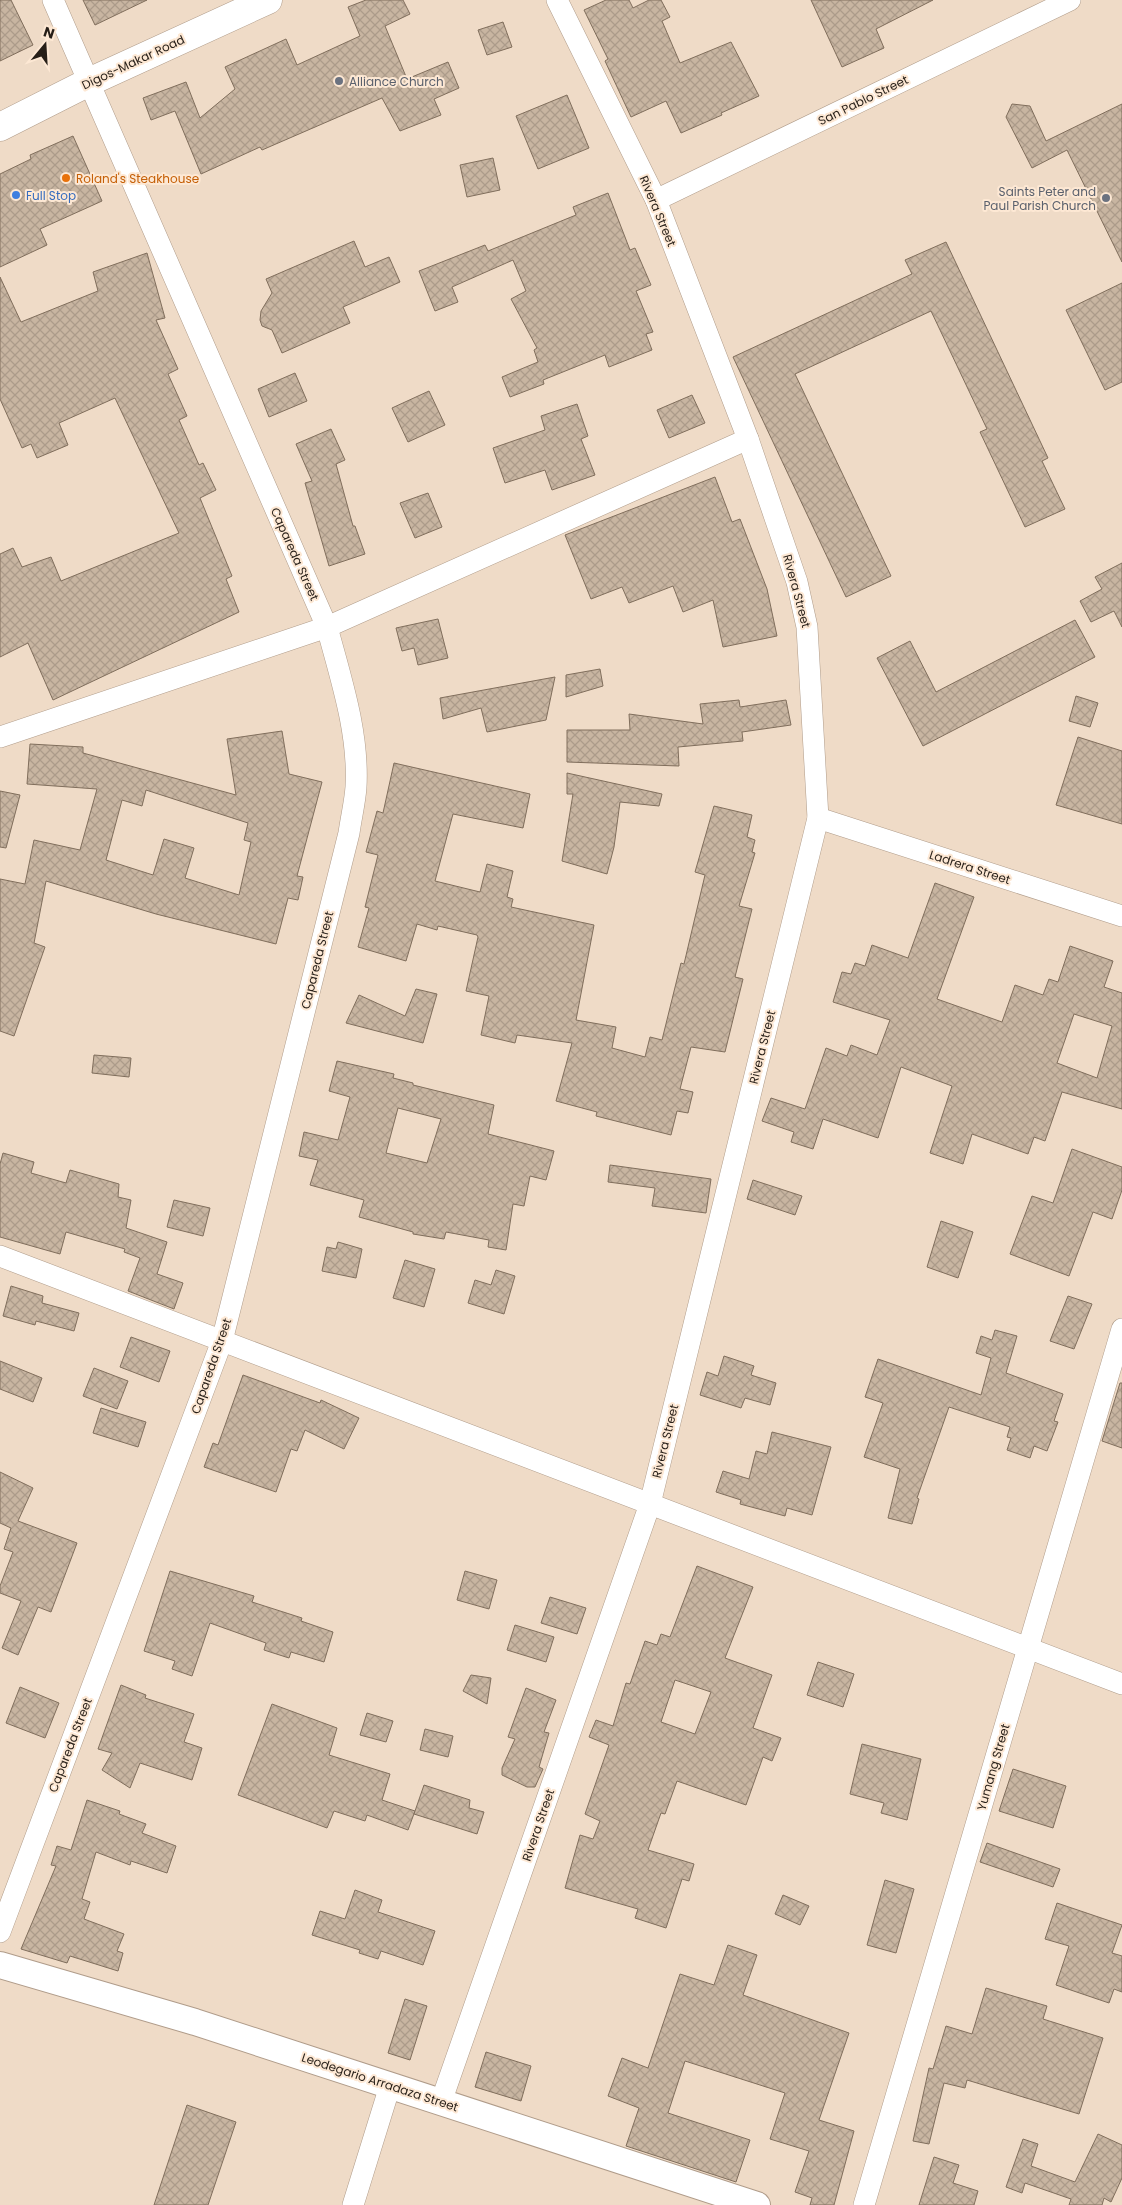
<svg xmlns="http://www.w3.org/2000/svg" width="1122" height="2205" font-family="Poppins,sans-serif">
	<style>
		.building { fill: url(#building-cross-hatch); stroke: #806e5c; fill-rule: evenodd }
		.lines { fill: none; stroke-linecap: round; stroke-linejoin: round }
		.minor-casing { stroke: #b09c8a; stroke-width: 22 }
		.tertiary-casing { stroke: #b09c8a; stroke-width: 28 }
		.primary-casing { stroke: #b09c8a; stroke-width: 29 }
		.minor { stroke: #fff; stroke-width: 21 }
		.tertiary { stroke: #fff; stroke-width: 26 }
		.primary { stroke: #fff; stroke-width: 28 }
		.worship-dot { fill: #6b7280; stroke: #fde8d4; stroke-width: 2 }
		.food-dot { fill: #e8710a; stroke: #fde8d4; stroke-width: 2 }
		.shop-dot { fill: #3f7fe0; stroke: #fde8d4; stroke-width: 2 }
		.labels { text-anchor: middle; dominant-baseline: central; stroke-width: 4; stroke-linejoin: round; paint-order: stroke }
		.street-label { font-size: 12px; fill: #271f18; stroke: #fde8d4 }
		.worship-label { font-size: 12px; fill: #5b616d; stroke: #fde8d4; text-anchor: start }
		.food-label { font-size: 12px; fill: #c56008; stroke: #fde8d4; text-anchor: start }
		.shop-label { font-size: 12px; fill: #366cbe; stroke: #fde8d4; text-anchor: start }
	</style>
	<defs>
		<pattern id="building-cross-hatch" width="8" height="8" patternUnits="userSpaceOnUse" patternTransform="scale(1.25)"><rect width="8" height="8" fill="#c8b5a1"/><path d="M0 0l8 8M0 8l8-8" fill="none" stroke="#ac9b8a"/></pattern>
	</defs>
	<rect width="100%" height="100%" fill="#efdbc7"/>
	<g class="building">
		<path d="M0 0H11L33 45 0 61Z"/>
		<path d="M83 0H147L95 25Z"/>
		<path d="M366 0H403L410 14 385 26 407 79 448 62 459 88 434 99 441 115 400 131 382 98 262 150 260 147 201 174 175 111 151 120 143 98 186 82 200 118 235 89 225 67 286 39 297 65 360 36 348 7Z"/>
		<path d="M606 0H629L633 8 649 0H661L670 17 662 21 680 63 731 42 759 96 721 113 722 115 681 133 666 101 631 117 605 61 608 59 584 10Z"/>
		<path d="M811 0H933L876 29 884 48 842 67Z"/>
		<path d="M503 22 512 47 487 55 478 30Z"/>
		<path d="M567 95 589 148 538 169 516 116Z"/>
		<path d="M1012 104 1030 106 1046 141 1122 104V262L1067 150 1032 168 1006 117Z"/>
		<path d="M73 136 102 201 40 229 47 245 0 267V174L31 159 30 155Z"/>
		<path d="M493 158 500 190 467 197 460 165Z"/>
		<path d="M608 193 630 250 635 248 651 285 636 291 653 332 646 334 652 350 609 367 605 355 543 380 544 384 510 397 502 377 538 362 534 350 537 348 511 299 526 291 513 260 452 287 458 302 435 311 419 271 485 245 488 251 576 215 573 207Z"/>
		<path d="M354 241 365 267 389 257 400 282 343 307 350 323 282 353 272 330 262 326 260 320 261 311 272 293 266 279Z"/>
		<path d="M946 242 1048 458 1042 461 1065 509 1025 527 980 432 987 429 931 311 795 374 891 576 846 597 733 357 912 274 905 260Z"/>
		<path d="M147 253 165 318 156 320 178 369 168 374 187 416 179 420 199 465 203 463 216 490 200 498 232 576 226 579 239 612 53 700 28 643 0 657V554L13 548 22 567 51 557 61 581 179 533 115 398 59 423 68 445 37 458 31 444 22 448 0 399V277L21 322 98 291 93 272Z"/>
		<path d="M1122 283V382L1105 390 1066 310Z"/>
		<path d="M295 373 307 401 269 417 258 389Z"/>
		<path d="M429 391 445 425 408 442 392 408Z"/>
		<path d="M692 395 705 423 669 438 657 410Z"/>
		<path d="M577 404 588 436 581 439 595 475 552 490 545 470 505 483 493 448 545 430 541 416Z"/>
		<path d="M331 429 345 460 336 464 353 526H355L365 554 329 566 305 483 312 481 296 444Z"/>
		<path d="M715 477 732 522 740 519 767 589 777 636 723 647 713 600 683 612 673 586 629 603 622 587 591 599 565 535Z"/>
		<path d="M428 493 442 527 415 538 400 503Z"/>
		<path d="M1122 563V627L1114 611 1091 622 1080 601 1102 589 1095 577Z"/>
		<path d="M438 619 448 658 418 665 414 648 402 651 396 628Z"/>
		<path d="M1075 620 1095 657 923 746 877 658 910 641 936 692Z"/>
		<path d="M600 669 603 686 566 697V675Z"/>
		<path d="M555 677 546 720 487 732 481 708 443 719 440 698Z"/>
		<path d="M1076 696 1098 703 1090 727 1069 721Z"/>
		<path d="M739 700 740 707 786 700 791 725 742 732 743 741 678 747 679 766 567 762V730H630L629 714 703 724 700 704Z"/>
		<path d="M282 731 289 774 322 782 297 876 303 877 298 900 288 898 276 944 156 914 46 881 34 943 45 947 14 1036 0 1031V879L25 884 34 840 80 850 97 789 27 784 30 744 83 747V753L236 795 227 739ZM146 790 248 823 244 840 251 842 239 895 185 878 194 848 164 839 153 875 106 860 122 800 142 806Z"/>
		<path d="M1078 737 1122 751V824L1056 805Z"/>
		<path d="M394 763 530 794 523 828 453 814 435 881 480 892 487 864 513 871 507 897 513 899 511 907 594 925 576 1020 616 1027 612 1048 645 1057 650 1037 662 1040 681 963 684 964 705 875 695 872 714 806 752 815 747 837 755 840 752 852 755 853 739 906 752 909 735 977 743 979 725 1052 691 1047 680 1089 693 1092 688 1113 677 1111 671 1135 596 1116 597 1112 556 1101 572 1043 517 1035 515 1043 481 1035 489 996 466 991 478 937 477 935 438 926 437 930 417 924 406 961 358 947 369 908 365 907 378 855 366 852 377 811 383 813Z"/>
		<path d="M567 773 662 794 659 806 620 802 614 847 607 874 562 861 573 794H567Z"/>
		<path d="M0 791 20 795 6 848 0 847Z"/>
		<path d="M935 883 974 897 937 999 1002 1022 1015 985 1043 995 1049 979 1058 982 1070 946 1113 961 1104 987 1122 993V1109L1062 1092 1045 1141 1034 1137 1028 1154 972 1134 963 1164 930 1153 952 1086 901 1067 878 1138 823 1119 813 1149 791 1142 794 1132 762 1121 771 1098 805 1109 826 1048 847 1056 851 1045 877 1055 890 1020 833 1002 842 972 851 974 855 963 865 966 872 945 908 958ZM1074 1014 1112 1026 1097 1078 1057 1063Z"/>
		<path d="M416 989 437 994 423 1043 346 1023 359 995 405 1016Z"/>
		<path d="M94 1055 131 1058 129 1077 92 1073Z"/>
		<path d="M337 1061 394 1074 393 1078 413 1083V1085L494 1105 488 1134 554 1151 546 1180 530 1176 524 1206 513 1204 506 1250 488 1247 489 1240 446 1232 444 1239 413 1234V1232L359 1217 364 1200 310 1185 318 1160 299 1156 304 1132 338 1140 350 1097 329 1091ZM398 1108 441 1119 427 1163 386 1153Z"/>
		<path d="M1072 1149 1122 1167V1190L1112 1219 1093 1212 1069 1276 1010 1254 1032 1196 1053 1203Z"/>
		<path d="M3 1153 34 1162 31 1173 66 1183 70 1170 119 1184 118 1197 131 1200 126 1228 167 1242 157 1274 183 1283 174 1309 128 1291 140 1258 124 1252 125 1249 66 1232 60 1254 0 1237V1164Z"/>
		<path d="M610 1165 711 1179 706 1213 652 1206 655 1188 608 1182Z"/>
		<path d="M753 1180 802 1196 795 1215 747 1199Z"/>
		<path d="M174 1200 210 1208 203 1236 167 1227Z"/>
		<path d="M941 1221 973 1232 958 1278 927 1267Z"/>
		<path d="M338 1242 362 1249 356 1278 322 1271 327 1247 336 1249Z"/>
		<path d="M405 1260 435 1269 424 1307 393 1298Z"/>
		<path d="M496 1270 515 1276 504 1314 468 1303 475 1280 491 1285Z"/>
		<path d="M11 1286 43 1296 42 1303 79 1313 74 1331 36 1321 35 1325 3 1316Z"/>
		<path d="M1068 1296 1092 1304 1074 1349 1050 1341Z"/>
		<path d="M995 1330 1017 1336 1006 1373 1063 1394 1054 1421 1058 1422 1047 1451 1034 1446 1030 1458 1007 1450 1011 1438 1007 1437 1010 1427 949 1407 917 1498 919 1499 912 1524 888 1518 900 1469 864 1457 883 1403 865 1397 878 1359 981 1395 991 1358 976 1353 981 1336 992 1340Z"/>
		<path d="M131 1337 170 1351 159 1382 120 1367Z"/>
		<path d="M724 1356 754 1366 751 1375 776 1383 770 1405 745 1398 741 1408 700 1395 707 1372 718 1376Z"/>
		<path d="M0 1361 42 1378 33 1402 0 1389Z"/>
		<path d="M94 1368 128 1381 117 1409 83 1396Z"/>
		<path d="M243 1375 320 1403 321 1400 359 1418 344 1449 305 1430 297 1451 291 1449 276 1492 204 1467 213 1443 218 1445Z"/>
		<path d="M1120 1383H1122V1448L1102 1441Z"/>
		<path d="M101 1408 146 1422 138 1447 93 1433Z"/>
		<path d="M772 1432 831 1447 812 1515 787 1508 785 1516 740 1504 741 1500 716 1492 723 1471 749 1479 756 1451 767 1454Z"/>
		<path d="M0 1472 33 1488 18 1521 77 1543 51 1612 38 1607 18 1655 2 1648 21 1601 0 1593V1586L13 1552 4 1549 11 1528 0 1523Z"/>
		<path d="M697 1566 753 1587 725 1658 772 1675 753 1728 781 1738 772 1761 763 1757 746 1805 677 1781 665 1814 661 1813 648 1850 694 1864 689 1881 682 1879 666 1928 635 1918 638 1909 565 1888 580 1835 593 1839 600 1821 585 1814 609 1745 589 1737 596 1720 613 1726 626 1683 630 1684 645 1641 657 1645 661 1634 670 1637ZM675 1680 711 1692 695 1734 661 1722Z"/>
		<path d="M170 1571 254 1596 252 1602 302 1618 301 1621 333 1632 324 1662 291 1652 289 1658 264 1650 266 1643 210 1623 192 1676 172 1669 175 1661 144 1651Z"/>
		<path d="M465 1571 497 1580 489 1609 457 1600Z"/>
		<path d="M550 1597 586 1608 577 1634 541 1623Z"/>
		<path d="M515 1625 554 1637 546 1662 507 1650Z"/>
		<path d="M818 1662 854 1674 843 1707 807 1695Z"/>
		<path d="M471 1675 491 1678 487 1704 463 1691Z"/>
		<path d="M121 1685 146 1695 145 1698 194 1714 184 1742 202 1748 192 1780 140 1763 130 1788 102 1770 112 1753 98 1749Z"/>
		<path d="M20 1687 59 1703 45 1738 6 1723Z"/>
		<path d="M526 1688 556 1700 544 1732 549 1733 539 1767 543 1769 535 1787H527L502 1775V1768L515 1739 508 1737Z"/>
		<path d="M272 1704 337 1728 329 1755 390 1774 382 1800 415 1811 408 1830 367 1815 365 1821 334 1811 327 1828 238 1795Z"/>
		<path d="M367 1713 393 1721 386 1742 360 1735Z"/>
		<path d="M425 1729 453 1736 448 1757 420 1750Z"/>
		<path d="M862 1744 921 1759 907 1820 881 1813 884 1803 850 1794Z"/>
		<path d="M1013 1769 1066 1786 1053 1828 999 1811Z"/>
		<path d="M424 1785 470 1800 469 1808 484 1812 477 1834 414 1814Z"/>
		<path d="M87 1800 120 1811 119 1814 146 1824 142 1833 176 1846 167 1873 131 1861 130 1865 96 1852 82 1899 90 1902 84 1919 124 1934 117 1951 123 1953 118 1971 70 1956 67 1963 21 1949 56 1866 51 1865 57 1846 71 1850Z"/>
		<path d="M987 1843 1060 1869 1053 1887 980 1862Z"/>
		<path d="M885 1880 914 1889 896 1953 867 1945Z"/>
		<path d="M355 1890 382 1900 378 1912 435 1931 423 1965 381 1951 378 1959 359 1953 360 1950 312 1935 320 1911 345 1919Z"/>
		<path d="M783 1895 809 1906 800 1925 775 1914Z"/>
		<path d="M1057 1903 1122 1925 1112 1953 1122 1956V1992L1114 1989 1109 2003 1056 1985 1069 1946 1045 1939Z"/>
		<path d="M728 1945 757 1955 743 1995 849 2033 819 2120 854 2131 834 2205H810L812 2198 795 2192 809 2151 770 2139 785 2093 685 2061 668 2113 750 2140 736 2182 626 2146 639 2108 608 2096 622 2058 648 2068 680 1974 714 1985Z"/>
		<path d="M986 1988 1047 2006 1043 2019 1103 2038 1079 2114 967 2080 965 2088 944 2083 929 2144 913 2141 929 2068 933 2069 946 2026 972 2034Z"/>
		<path d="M405 1999 427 2006 410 2060 388 2053Z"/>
		<path d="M486 2052 531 2066 521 2101 475 2087Z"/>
		<path d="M187 2105 236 2122 208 2205H154Z"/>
		<path d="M1098 2134 1122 2145V2178L1111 2202 1104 2198 1102 2205H1069L1071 2199 1025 2183 1022 2193 1006 2187 1023 2139 1038 2144 1031 2166 1075 2182Z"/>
		<path d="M934 2157 959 2165 953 2183 978 2191 974 2205H919Z"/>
	</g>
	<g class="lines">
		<defs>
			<g id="minor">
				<path d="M656 200 1070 0"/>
				<path d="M0 737 327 627 748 439"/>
				<path d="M818 818 1122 916"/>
				<path d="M0 1256 1122 1684"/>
				<path d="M0 1932 222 1341 349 833C351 818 355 802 356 787 359 733 341 679 327 627L53 0"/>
				<path d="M441 2102 650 1504 818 818 807 627 797 582 748 439 656 200 557 0"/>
				<path d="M353 2205 390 2086"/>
				<path d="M864 2205 1122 1329"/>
			</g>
			<path id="tertiary" d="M0 1965 195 2022 757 2205"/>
			<path id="primary" d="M0 127 89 82 268 0"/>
		</defs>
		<use href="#minor" class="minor-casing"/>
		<use href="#tertiary" class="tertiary-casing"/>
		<use href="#primary" class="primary-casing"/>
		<use href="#minor" class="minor"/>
		<use href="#tertiary" class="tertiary"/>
		<use href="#primary" class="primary"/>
	</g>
	<g class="worship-dot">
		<circle cx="339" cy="81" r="5"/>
		<circle cx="1106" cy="198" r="5"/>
	</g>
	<circle class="food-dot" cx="66" cy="178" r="5"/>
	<circle class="shop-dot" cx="16" cy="195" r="5"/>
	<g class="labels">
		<g class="street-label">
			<text transform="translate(133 62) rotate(-25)">Digos-Makar Road</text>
			<text transform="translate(863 100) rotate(-26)">San Pablo Street</text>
			<text transform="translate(658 211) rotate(67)">Rivera Street</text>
			<text transform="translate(295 554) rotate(66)">Capareda Street</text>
			<text transform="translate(797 591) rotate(75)">Rivera Street</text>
			<text transform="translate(970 867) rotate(18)">Ladrera Street</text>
			<text transform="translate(317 960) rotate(-76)">Capareda Street</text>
			<text transform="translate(762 1047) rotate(-76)">Rivera Street</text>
			<text transform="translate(211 1366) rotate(-71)">Capareda Street</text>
			<text transform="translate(665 1441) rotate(-76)">Rivera Street</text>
			<text transform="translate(70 1745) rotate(-69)">Capareda Street</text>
			<text transform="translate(993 1767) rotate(-74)">Yumang Street</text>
			<text transform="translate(538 1825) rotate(-71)">Rivera Street</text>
			<text transform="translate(380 2082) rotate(18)">Leodegario Arradaza Street</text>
		</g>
		<g class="worship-label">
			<text x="349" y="81">Alliance Church</text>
			<text x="1096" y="191" text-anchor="end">Saints Peter and<tspan x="1096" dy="14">Paul Parish Church</tspan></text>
		</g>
		<g class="food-label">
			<text x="76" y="178">Roland's Steakhouse</text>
		</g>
		<g class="shop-label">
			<text x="26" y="195">Full Stop</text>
		</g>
	</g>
	<g transform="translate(45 45) rotate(18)" stroke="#fde8d4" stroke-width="4" paint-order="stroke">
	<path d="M0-4L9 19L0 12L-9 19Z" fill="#271f18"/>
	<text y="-8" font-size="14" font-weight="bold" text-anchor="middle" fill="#271f18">N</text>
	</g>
</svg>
